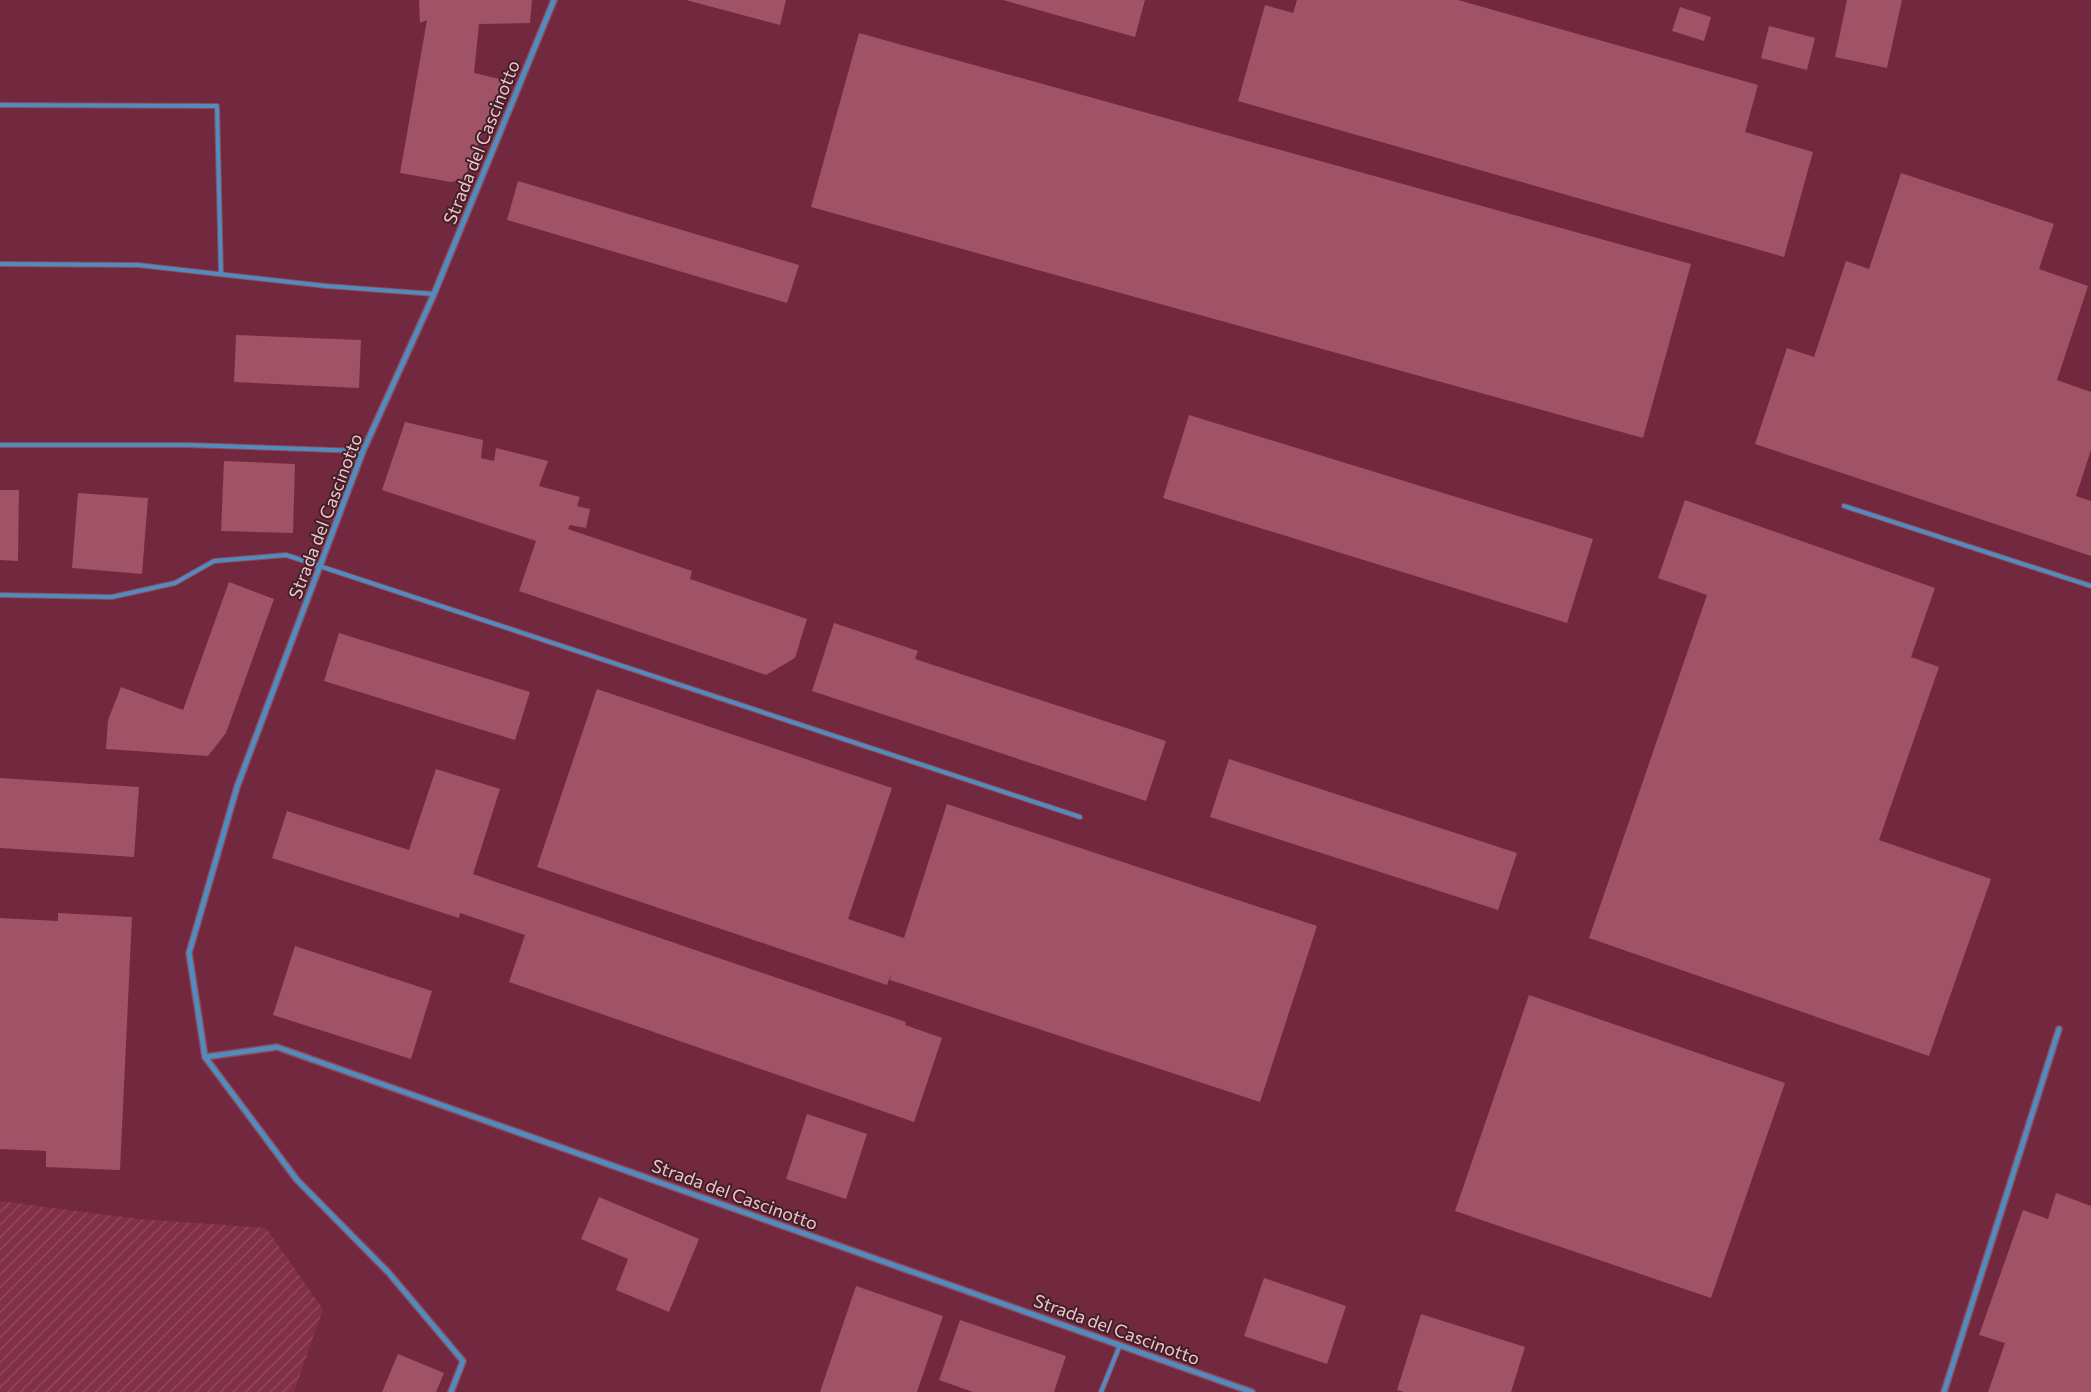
<svg xmlns="http://www.w3.org/2000/svg" width="2091" height="1392" font-family="Commissioner,sans-serif">
	<style>
		.industrial { fill: url(#industrial-furrows) }
		.building { fill: #a05266 }
		.lines { fill: none; stroke-linecap: round; stroke-linejoin: round }
		.lane-casing { stroke: #8e4a5d; stroke-width: 6 }
		.street-casing { stroke: #8e4a5d; stroke-width: 8 }
		.lane { stroke: #508cbd; stroke-width: 4 }
		.street { stroke: #508cbd; stroke-width: 5 }
		.labels { text-anchor: middle; dominant-baseline: central; stroke-width: 4; stroke-linejoin: round; paint-order: stroke }
		.street-label { font-size: 18px; fill: #f2c4cd; stroke: #422028 }
	</style>
	<defs>
		<pattern id="industrial-furrows" width="10" height="10" patternUnits="userSpaceOnUse" patternTransform="scale(1.25)"><rect width="10" height="10" fill="#822f48"/><path d="M-1 1l2-2M0 10L10 0M9 11l2-2" fill="none" stroke="#944c61"/></pattern>
	</defs>
	<rect width="100%" height="100%" fill="#72283e"/>
	<path class="industrial" d="M0 1201 139 1219 266 1228 323 1309 294 1392H0Z"/>
	<g class="building">
		<path d="M419 0H532L530 23 479 24 474 73 504 80 464 179 451 182 400 173 427 20 420 23Z"/>
		<path d="M686 0H786L780 25Z"/>
		<path d="M1003 0H1145L1135 37Z"/>
		<path d="M1297 0H1458L1758 85 1745 132 1813 152 1784 257 1238 101 1265 5 1293 13Z"/>
		<path d="M1847 0H1902L1887 68 1835 57Z"/>
		<path d="M1680 7 1711 17 1704 41 1672 31Z"/>
		<path d="M1769 26 1815 38 1807 70 1761 58Z"/>
		<path d="M859 33 1691 264 1643 438 811 207Z"/>
		<path d="M1901 173 2054 224 2039 269 2088 286 2057 380 2091 392V450L2076 496 2091 501V556L1755 444 1787 348 1814 357 1846 261 1869 269Z"/>
		<path d="M518 181 799 265 787 303 507 220Z"/>
		<path d="M236 335 361 340 359 388 234 382Z"/>
		<path d="M1189 415 1593 539 1567 623 1163 498Z"/>
		<path d="M405 422 483 440 481 458 494 461 496 448 548 461 539 486 580 497 577 506 590 509 586 528 570 525 568 529 692 571 690 579 807 619 795 658 766 675 519 591 536 541 382 490Z"/>
		<path d="M224 461 295 464 293 533 221 531Z"/>
		<path d="M0 490H19L18 561 0 560Z"/>
		<path d="M78 493 148 498 142 574 72 568Z"/>
		<path d="M1685 500 1935 588 1911 657 1939 667 1879 840 1991 879 1929 1056 1589 938 1707 595 1658 578Z"/>
		<path d="M229 582 274 599 226 733 208 756 106 749 108 720 121 687 183 710Z"/>
		<path d="M834 623 918 651 915 659 1166 741 1146 801 812 691Z"/>
		<path d="M339 633 530 692 515 740 324 681Z"/>
		<path d="M597 689 892 788 848 919 904 938 947 804 1317 926 1260 1102 890 980 891 974 887 985 537 867Z"/>
		<path d="M1229 759 1517 853 1498 910 1210 817Z"/>
		<path d="M436 769 500 789 473 874 906 1022 905 1025 942 1038 914 1122 509 982 525 935 460 913 459 918 272 858 287 811 409 850Z"/>
		<path d="M0 778 139 787 134 857 0 848Z"/>
		<path d="M58 913 132 917 120 1170 46 1167V1151L0 1149V918L58 921Z"/>
		<path d="M295 946 432 991 411 1059 273 1015Z"/>
		<path d="M1529 995 1785 1083 1711 1298 1455 1211Z"/>
		<path d="M807 1114 867 1134 846 1199 786 1179Z"/>
		<path d="M2056 1193 2091 1206V1392H1988L2005 1343 1979 1335 2023 1210 2048 1219Z"/>
		<path d="M599 1197 699 1239 669 1312 616 1290 628 1259 581 1239Z"/>
		<path d="M1264 1278 1346 1306 1327 1364 1244 1336Z"/>
		<path d="M856 1286 943 1316 917 1392H820Z"/>
		<path d="M1421 1314 1525 1347 1511 1392H1404L1397 1390Z"/>
		<path d="M960 1320 1066 1356 1054 1392H973L939 1380Z"/>
		<path d="M398 1354 444 1373 436 1392H382Z"/>
	</g>
	<g class="lines">
		<defs>
			<g id="lane">
				<path d="M0 105 217 106 221 274"/>
				<path d="M0 264 138 265 326 286 434 294"/>
				<path d="M0 445H187L363 451"/>
				<path d="M1844 506 2091 586"/>
				<path d="M0 595 112 597 175 583 214 561 286 555 1080 817"/>
				<path d="M1101 1392 1120 1345"/>
			</g>
			<g id="street">
				<path d="M205 1057 277 1047 1252 1392"/>
				<path d="M451 1392 463 1361 388 1272 297 1180 205 1057 189 953 237 787 363 451 434 294 554 0"/>
				<path d="M1944 1392 2059 1029"/>
			</g>
		</defs>
		<use href="#lane" class="lane-casing"/>
		<use href="#street" class="street-casing"/>
		<use href="#lane" class="lane"/>
		<use href="#street" class="street"/>
	</g>
	<g class="labels">
		<g class="street-label">
			<text transform="translate(481 142) rotate(-68)">Strada del Cascinotto</text>
			<text transform="translate(325 516) rotate(-69)">Strada del Cascinotto</text>
			<text transform="translate(735 1194) rotate(20)">Strada del Cascinotto</text>
			<text transform="translate(1117 1329) rotate(20)">Strada del Cascinotto</text>
		</g>
	</g>
</svg>
